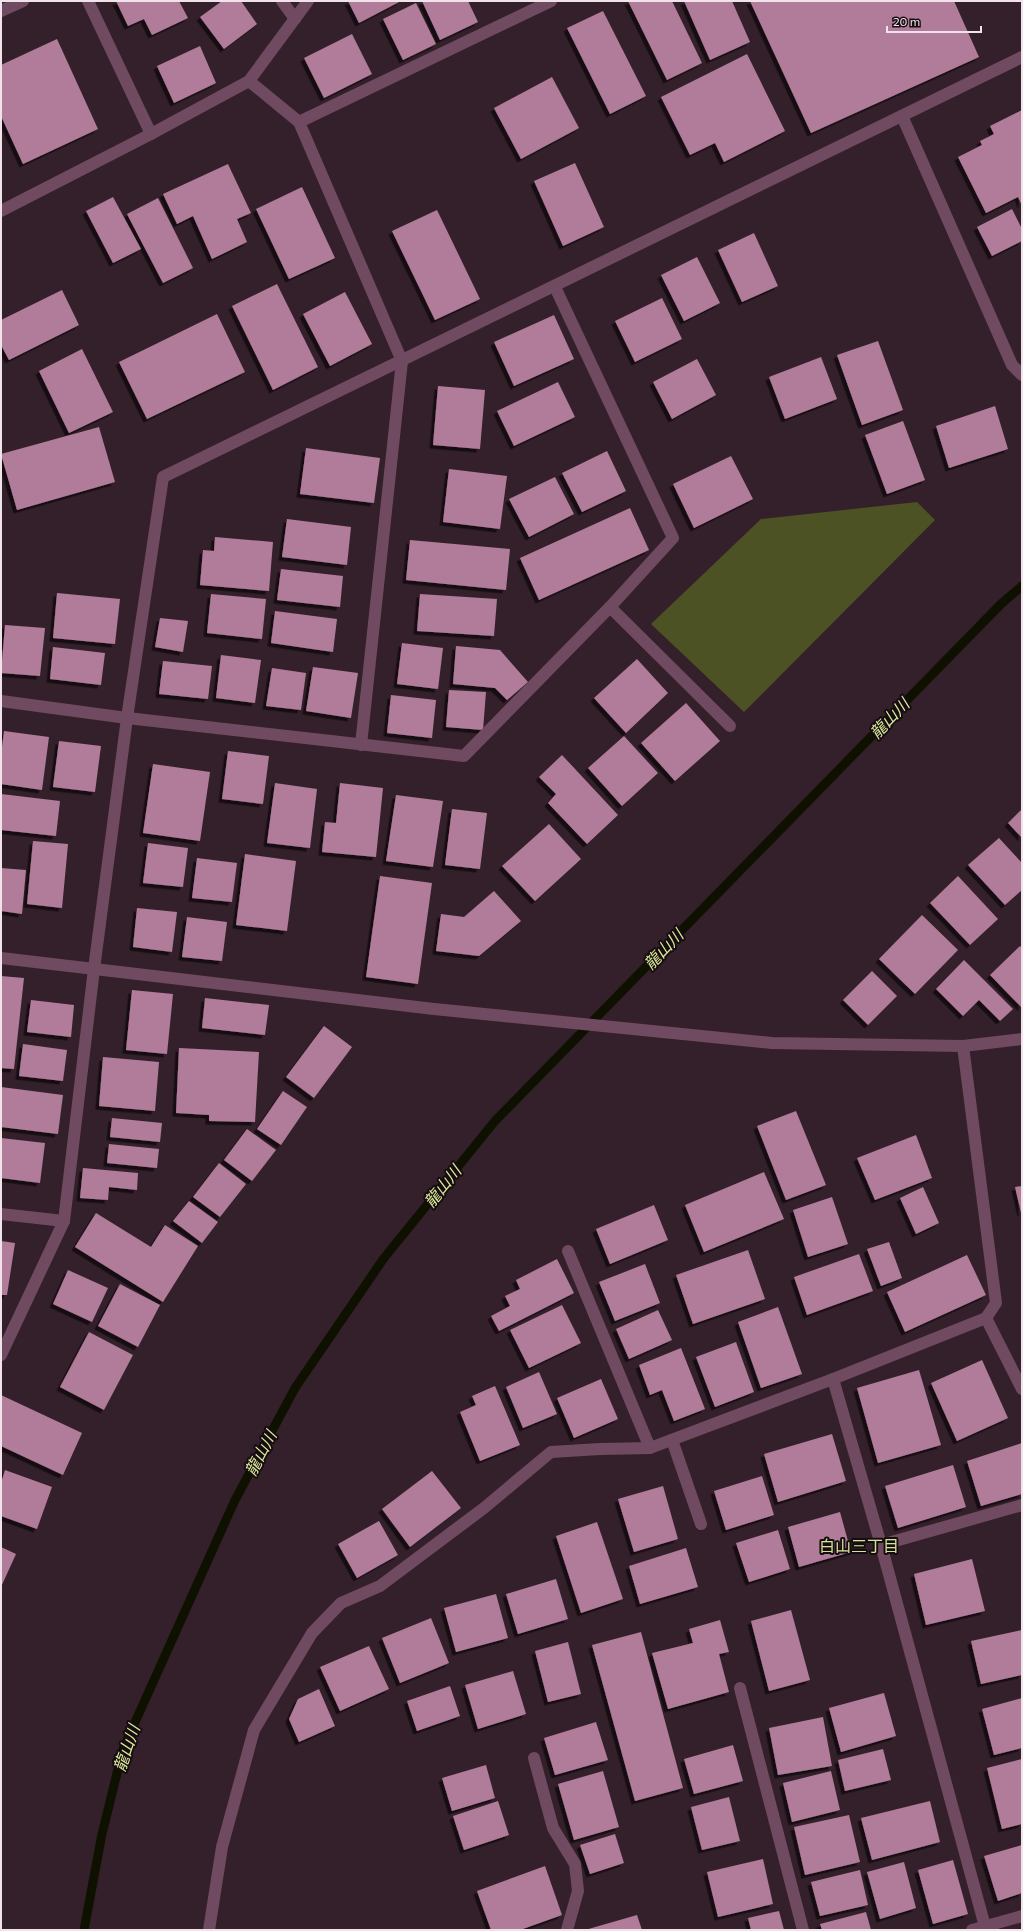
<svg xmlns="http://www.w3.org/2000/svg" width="1023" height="1931" font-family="Commissioner,'Noto Sans JP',sans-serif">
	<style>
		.green { fill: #4c5224 }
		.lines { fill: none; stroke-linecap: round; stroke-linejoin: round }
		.stream { stroke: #0f1100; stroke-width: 9 }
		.building { fill: #b17c9a; filter: url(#shadow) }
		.minor { stroke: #704a60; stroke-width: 12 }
		.labels { text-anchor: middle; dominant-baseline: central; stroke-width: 4; stroke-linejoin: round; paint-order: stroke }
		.water-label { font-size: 16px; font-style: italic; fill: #deec99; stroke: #160d12 }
		.neighbourhood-label { font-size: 16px; fill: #d6e396; stroke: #160d12 }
	</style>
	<defs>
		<filter id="shadow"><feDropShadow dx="-3.5" dy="3.5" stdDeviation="0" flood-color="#0009"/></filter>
	</defs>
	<rect width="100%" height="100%" fill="#34202b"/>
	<path class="green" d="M917 502 935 520 744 712 651 624 761 519Z"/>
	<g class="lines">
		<path class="stream" d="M84 1930 102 1834 123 1749 235 1500 295 1388 384 1258 495 1121 1001 604 1022 586"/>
	</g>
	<g class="building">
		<path d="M116 1H179L188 18 152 35 144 19 128 26Z"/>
		<path d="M222 1H241L257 24 224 49 200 17Z"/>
		<path d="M348 1H401L359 23Z"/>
		<path d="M422 1H468L478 22 440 40Z"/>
		<path d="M628 1H672L702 63 667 80Z"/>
		<path d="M684 1H732L750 42 710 60Z"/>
		<path d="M750 1H954L979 57 811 133Z"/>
		<path d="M416 3 436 44 403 60 383 19Z"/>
		<path d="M603 11 646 96 610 114 567 28Z"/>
		<path d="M352 34 372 74 324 98 304 58Z"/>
		<path d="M57 39 98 129 23 164 1 116V65Z"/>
		<path d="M200 46 216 83 174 103 157 66Z"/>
		<path d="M747 54 785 131 724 162 715 143 690 155 661 97Z"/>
		<path d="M552 77 579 128 521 159 494 108Z"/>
		<path d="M1022 110V206L1018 197 986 213 958 157 982 145 980 141 994 134 990 126Z"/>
		<path d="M575 163 604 227 563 246 534 181Z"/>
		<path d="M228 164 251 213 237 219 247 242 212 259 193 216 177 224 163 194Z"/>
		<path d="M302 187 335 258 289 279 256 209Z"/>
		<path d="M113 197 141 249 113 263 86 211Z"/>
		<path d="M158 198 193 268 163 283 127 214Z"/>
		<path d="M1012 209 1022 229V241L992 256 977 227Z"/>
		<path d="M437 210 480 299 435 320 392 231Z"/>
		<path d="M754 233 778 286 742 302 718 250Z"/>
		<path d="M697 257 720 303 684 321 661 275Z"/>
		<path d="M277 284 318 367 273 390 232 306Z"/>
		<path d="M62 290 79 325 9 360 1 345V320Z"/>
		<path d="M345 292 372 344 330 366 303 314Z"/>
		<path d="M662 298 682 339 635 362 615 321Z"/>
		<path d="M217 314 245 372 147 419 119 362Z"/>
		<path d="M554 315 574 359 514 386 494 342Z"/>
		<path d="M878 341 903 410 862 425 837 355Z"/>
		<path d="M82 349 113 412 69 433 39 371Z"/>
		<path d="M821 357 837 399 785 419 769 377Z"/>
		<path d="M697 359 716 395 672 419 653 382Z"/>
		<path d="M558 382 575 417 514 446 497 411Z"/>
		<path d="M438 386 485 390 480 449 433 445Z"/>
		<path d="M995 406 1008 449 949 468 936 426Z"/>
		<path d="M903 421 925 480 887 494 865 435Z"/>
		<path d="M99 427 115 482 17 510 1 454Z"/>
		<path d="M306 448 380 458 374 503 300 494Z"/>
		<path d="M607 451 626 491 582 512 562 473Z"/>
		<path d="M731 456 753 499 694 528 673 484Z"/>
		<path d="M449 469 507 476 500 529 443 522Z"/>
		<path d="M555 477 574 514 529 537 509 499Z"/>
		<path d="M630 508 649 550 539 600 520 558Z"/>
		<path d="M287 519 351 527 347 565 282 557Z"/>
		<path d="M215 537 273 542 269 591 200 585 203 550 214 551Z"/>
		<path d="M410 540 510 549 506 590 406 580Z"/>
		<path d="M281 569 343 576 340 607 277 600Z"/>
		<path d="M57 593 120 599 115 644 53 638Z"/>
		<path d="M211 594 266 599 262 639 207 633Z"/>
		<path d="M420 594 497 599 494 636 417 631Z"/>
		<path d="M275 611 337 619 333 652 271 643Z"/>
		<path d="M160 618 188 621 183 652 155 647Z"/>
		<path d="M5 625 45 628 40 676 1 673Z"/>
		<path d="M402 643 443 648 438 689 397 684Z"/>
		<path d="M456 646 500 650 528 682 507 700 495 688 453 684Z"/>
		<path d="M53 647 105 653 101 685 50 679Z"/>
		<path d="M221 655 261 660 255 703 216 698Z"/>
		<path d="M637 659 668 693 626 733 594 698Z"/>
		<path d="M163 661 212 666 208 699 159 694Z"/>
		<path d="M313 667 358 673 351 718 306 711Z"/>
		<path d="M272 668 306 673 301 710 266 706Z"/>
		<path d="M449 690 486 692 483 730 446 727Z"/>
		<path d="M391 695 436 700 432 738 387 733Z"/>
		<path d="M686 703 720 741 675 781 641 743Z"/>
		<path d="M4 731 49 737 42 790 1 784V755Z"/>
		<path d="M624 736 658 773 622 806 588 768Z"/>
		<path d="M59 741 101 746 95 792 53 787Z"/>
		<path d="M228 751 269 756 263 804 222 799Z"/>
		<path d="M562 755 618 815 587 844 548 803 556 794 539 777Z"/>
		<path d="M153 764 210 772 200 841 143 833Z"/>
		<path d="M275 783 317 789 310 848 267 843Z"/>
		<path d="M340 783 383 788 376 857 322 852 325 822 336 823Z"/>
		<path d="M1 794 60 801 56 836 1 830Z"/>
		<path d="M396 795 443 801 433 867 386 861Z"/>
		<path d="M452 809 487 813 480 869 445 865Z"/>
		<path d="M1022 809V838L1008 823Z"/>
		<path d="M549 824 581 859 535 901 502 866Z"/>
		<path d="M999 838 1022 863V890L1005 905 968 865Z"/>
		<path d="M33 841 68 844 62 908 27 904Z"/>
		<path d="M148 843 188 848 183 887 143 883Z"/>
		<path d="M245 854 296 861 287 931 236 925Z"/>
		<path d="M197 858 237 863 232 902 192 898Z"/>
		<path d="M1 868 26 870 22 914 1 911Z"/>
		<path d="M380 876 432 883 418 984 366 977Z"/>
		<path d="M958 876 998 919 970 945 930 903Z"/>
		<path d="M494 891 521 921 479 956 436 951 441 914 464 917Z"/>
		<path d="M137 908 177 912 172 952 133 947Z"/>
		<path d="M922 915 958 950 915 994 879 959Z"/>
		<path d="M187 917 227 922 222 961 182 957Z"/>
		<path d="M1020 946 1022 948V1008L990 975Z"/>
		<path d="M964 960 1013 1009 1000 1021 979 1000 963 1016 936 989Z"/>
		<path d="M872 971 897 996 868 1025 843 1000Z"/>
		<path d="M1 976 24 978 14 1069 1 1068Z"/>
		<path d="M132 990 173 994 167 1054 126 1050Z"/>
		<path d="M205 998 269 1005 265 1035 202 1028Z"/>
		<path d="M31 1000 74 1005 71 1037 27 1032Z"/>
		<path d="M324 1026 352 1047 314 1098 286 1077Z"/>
		<path d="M23 1044 67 1050 63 1081 19 1076Z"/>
		<path d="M179 1048 259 1052 255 1122 209 1121V1115L176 1113Z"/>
		<path d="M103 1057 159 1062 155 1111 99 1106Z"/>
		<path d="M1 1087 63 1095 58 1134 1 1127Z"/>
		<path d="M283 1091 307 1107 281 1145 257 1129Z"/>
		<path d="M796 1111 826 1185 786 1200 757 1126Z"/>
		<path d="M112 1118 162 1123 160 1142 110 1137Z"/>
		<path d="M247 1129 276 1150 252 1181 224 1160Z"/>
		<path d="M916 1135 932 1178 875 1200 857 1158Z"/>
		<path d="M1 1138 45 1143 40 1183 1 1178Z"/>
		<path d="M109 1144 159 1149 157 1168 107 1163Z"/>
		<path d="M219 1163 246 1184 220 1217 193 1197Z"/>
		<path d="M83 1168 138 1173 137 1190 109 1187 108 1200 80 1198Z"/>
		<path d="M764 1172 784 1219 704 1252 685 1205Z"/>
		<path d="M1022 1186V1213H1021L1015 1187Z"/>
		<path d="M923 1187 939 1223 916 1234 900 1198Z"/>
		<path d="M832 1197 848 1244 808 1257 793 1210Z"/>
		<path d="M189 1201 218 1222 202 1243 173 1221Z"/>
		<path d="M654 1205 668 1240 610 1264 596 1229Z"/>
		<path d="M96 1213 151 1247 165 1225 198 1246 163 1302 75 1247Z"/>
		<path d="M1 1241 15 1243 7 1295H1Z"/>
		<path d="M889 1242 902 1278 881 1286 867 1249Z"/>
		<path d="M748 1250 765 1299 693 1324 676 1275Z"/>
		<path d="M859 1254 873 1291 807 1315 794 1277Z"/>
		<path d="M967 1255 986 1295 905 1332 887 1292Z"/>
		<path d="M557 1259 574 1293 499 1331 491 1316 510 1306 505 1296 520 1289 516 1280Z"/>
		<path d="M645 1264 660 1303 615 1321 599 1282Z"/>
		<path d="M68 1270 108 1288 92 1322 53 1304Z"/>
		<path d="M120 1284 160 1305 138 1347 98 1326Z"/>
		<path d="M562 1305 581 1343 529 1368 510 1330Z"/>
		<path d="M778 1307 802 1374 761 1388 738 1322Z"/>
		<path d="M658 1310 672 1340 629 1359 616 1329Z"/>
		<path d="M89 1332 133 1355 104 1410 60 1387Z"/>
		<path d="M736 1342 754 1392 715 1407 696 1357Z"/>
		<path d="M681 1348 705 1409 674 1421 662 1390 650 1395 639 1365Z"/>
		<path d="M982 1360 1008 1418 957 1441 931 1383Z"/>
		<path d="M919 1370 941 1445 878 1463 857 1388Z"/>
		<path d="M539 1372 557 1414 523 1428 506 1387Z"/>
		<path d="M601 1379 618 1419 574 1438 557 1398Z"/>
		<path d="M495 1386 520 1445 480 1461 460 1412 476 1405 472 1396Z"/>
		<path d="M1 1395 82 1433 63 1475 1 1446Z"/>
		<path d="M832 1434 846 1481 778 1502 764 1454Z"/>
		<path d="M1022 1443V1494L981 1506 967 1461Z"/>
		<path d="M953 1465 966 1507 898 1528 885 1486Z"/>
		<path d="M5 1470 52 1487 37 1529 1 1516V1483Z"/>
		<path d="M432 1471 461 1508 410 1547 382 1509Z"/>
		<path d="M762 1476 774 1515 726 1530 714 1491Z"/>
		<path d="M663 1486 678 1539 634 1552 618 1499Z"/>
		<path d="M840 1512 851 1552 799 1567 788 1527Z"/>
		<path d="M379 1521 398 1555 357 1578 338 1544Z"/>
		<path d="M597 1522 623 1599 581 1613 556 1536Z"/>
		<path d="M778 1530 790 1569 749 1582 736 1543Z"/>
		<path d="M1 1547 16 1554 1 1587Z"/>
		<path d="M686 1548 698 1587 640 1604 629 1566Z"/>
		<path d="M972 1559 985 1611 926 1625 914 1574Z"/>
		<path d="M556 1579 568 1619 518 1634 506 1594Z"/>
		<path d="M496 1594 508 1638 456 1652 444 1608Z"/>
		<path d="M791 1610 810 1680 769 1691 751 1621Z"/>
		<path d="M431 1618 449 1663 400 1683 382 1638Z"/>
		<path d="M720 1620 729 1652 719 1654 729 1692 668 1709 652 1653 693 1643 689 1629Z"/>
		<path d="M1022 1630V1675L981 1684 971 1641Z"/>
		<path d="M641 1632 683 1788 635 1801 592 1645Z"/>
		<path d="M568 1642 581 1694 548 1702 535 1651Z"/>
		<path d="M369 1646 389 1689 340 1711 320 1667Z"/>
		<path d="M513 1671 526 1714 478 1729 465 1685Z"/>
		<path d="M450 1686 460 1716 417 1731 407 1701Z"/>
		<path d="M319 1689 335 1726 299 1742 289 1719 298 1699Z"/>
		<path d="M884 1693 896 1736 841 1752 829 1708Z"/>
		<path d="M1022 1698V1748L994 1755 982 1709Z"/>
		<path d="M823 1717 832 1766 778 1775 769 1728Z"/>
		<path d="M596 1722 608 1760 555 1775 544 1738Z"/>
		<path d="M733 1745 743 1781 694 1794 684 1759Z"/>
		<path d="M883 1749 891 1780 845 1791 838 1760Z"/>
		<path d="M1022 1759V1824L1002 1829 987 1768Z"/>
		<path d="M486 1765 495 1798 452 1811 442 1778Z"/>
		<path d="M603 1771 619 1827 574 1840 558 1784Z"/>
		<path d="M831 1771 840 1810 792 1822 783 1783Z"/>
		<path d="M729 1797 740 1841 702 1850 691 1807Z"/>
		<path d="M498 1801 509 1835 464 1850 453 1816Z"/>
		<path d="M930 1801 940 1842 872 1860 861 1818Z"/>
		<path d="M849 1815 860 1862 805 1875 794 1827Z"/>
		<path d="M615 1834 624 1863 590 1874 580 1845Z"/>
		<path d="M1022 1845V1893L998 1901 984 1856Z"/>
		<path d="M763 1859 773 1904 718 1917 707 1872Z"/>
		<path d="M953 1860 968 1914 933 1924 918 1870Z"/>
		<path d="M904 1862 916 1908 880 1919 867 1872Z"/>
		<path d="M545 1866 562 1915 520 1930H491L477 1891Z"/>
		<path d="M860 1870 868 1905 820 1916 811 1882Z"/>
		<path d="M779 1911 784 1930H751L748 1918Z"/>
		<path d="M866 1912 871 1930H822L820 1924Z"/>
		<path d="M637 1915 642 1930H585Z"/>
	</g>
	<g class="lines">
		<g class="minor">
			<path d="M88 1 151 134"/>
			<path d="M282 1 295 19"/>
			<path d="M1 11 23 1"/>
			<path d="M249 81 299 122 551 1"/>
			<path d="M902 116 1012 365 1022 375"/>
			<path d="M299 122 402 361 361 745"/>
			<path d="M1 211 151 134 249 81 308 1"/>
			<path d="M610 607 730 726"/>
			<path d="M1 701 127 718 464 756 610 607 673 538 555 287"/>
			<path d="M1 958 434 1009 772 1043 963 1046 1022 1039"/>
			<path d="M1 1214 64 1221"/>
			<path d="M568 1251 650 1448"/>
			<path d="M986 1318 1022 1389"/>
			<path d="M1 1355 64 1221 94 969 127 718 163 477 1022 57"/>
			<path d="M833 1379 881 1545 986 1930"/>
			<path d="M672 1440 701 1524"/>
			<path d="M881 1545 1022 1505"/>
			<path d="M740 1688 803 1930"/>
			<path d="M534 1758 553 1828 575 1864 578 1891 567 1930"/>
			<path d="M209 1930 222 1847 254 1730 312 1633 341 1603 380 1586 484 1508 551 1452 600 1449 650 1448 833 1379 986 1318 996 1303 963 1046"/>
			<path d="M972 1930 1022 1916"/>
		</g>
	</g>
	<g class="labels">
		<g class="water-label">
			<text transform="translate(889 718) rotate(-46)">龍山川</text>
			<text transform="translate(663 949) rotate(-46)">龍山川</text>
			<text transform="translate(442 1186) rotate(-51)">龍山川</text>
			<text transform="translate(260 1453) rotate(-62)">龍山川</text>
			<text transform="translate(126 1748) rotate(-71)">龍山川</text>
		</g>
		<g class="neighbourhood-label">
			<text x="859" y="1545">白山三丁目</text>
		</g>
	</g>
	<rect width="1023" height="1931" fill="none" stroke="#f1e3ea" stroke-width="4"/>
	<path d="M887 26v6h94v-6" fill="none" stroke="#f1e3ea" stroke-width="2"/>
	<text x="893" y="26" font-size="12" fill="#f1e3ea" stroke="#160d12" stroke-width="3" paint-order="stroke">20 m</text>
</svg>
